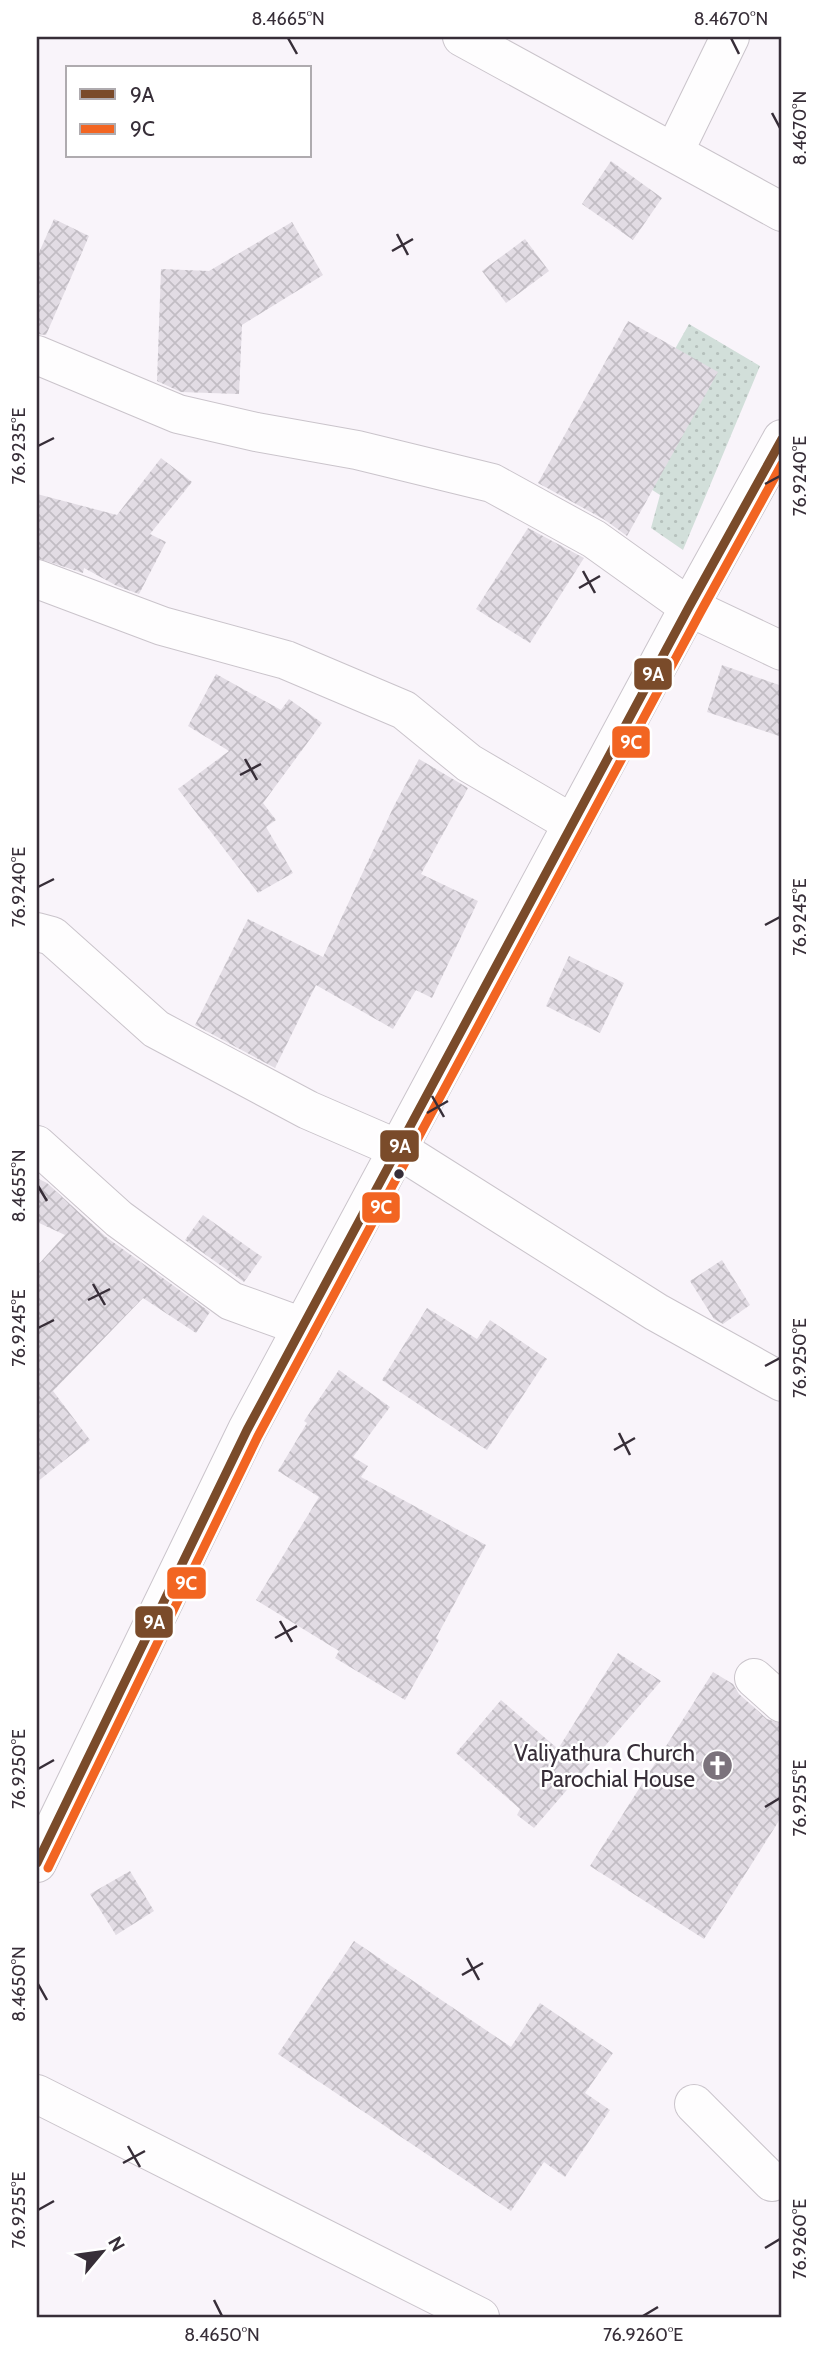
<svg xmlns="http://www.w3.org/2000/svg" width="819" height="2354" font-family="Cabin,sans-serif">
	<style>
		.park { fill: url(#park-dots) }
		.building { fill: url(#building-cross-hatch) }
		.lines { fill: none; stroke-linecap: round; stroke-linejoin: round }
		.minor-casing { stroke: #cac4cb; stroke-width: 40 }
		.secondary-casing { stroke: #cac4cb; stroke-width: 40 }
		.minor { stroke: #fefdfe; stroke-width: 38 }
		.secondary { stroke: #fefdfe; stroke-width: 38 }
		.bus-1-casing { stroke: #fff; stroke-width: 14 }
		.bus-2-casing { stroke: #fff; stroke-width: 14 }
		.bus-1 { stroke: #7a4b2a; stroke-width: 9 }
		.bus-2 { stroke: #f26522; stroke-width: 9 }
		.ticks { fill: none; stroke: #372e38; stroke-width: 2.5 }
		.bus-dot { fill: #372e38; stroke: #fff; stroke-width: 2.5 }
		.labels { text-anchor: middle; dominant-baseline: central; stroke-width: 5; stroke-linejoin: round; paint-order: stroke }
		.poi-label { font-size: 23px; fill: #372e38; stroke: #fff; text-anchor: end }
		.line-badge { stroke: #fff; stroke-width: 2.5 }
		.badge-label { font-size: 19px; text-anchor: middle; font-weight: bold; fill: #fff }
		.neatline { fill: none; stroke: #372e38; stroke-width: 2.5 }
		.ticks-label { font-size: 18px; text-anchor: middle; fill: #372e38 }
	</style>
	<defs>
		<pattern id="park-dots" width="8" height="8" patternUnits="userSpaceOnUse" patternTransform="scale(1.75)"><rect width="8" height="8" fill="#d2dfda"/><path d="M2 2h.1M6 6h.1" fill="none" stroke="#b5c0bc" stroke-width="1.8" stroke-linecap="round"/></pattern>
		<pattern id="building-cross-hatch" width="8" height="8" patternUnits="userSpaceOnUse" patternTransform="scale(1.75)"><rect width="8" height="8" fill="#e2dce4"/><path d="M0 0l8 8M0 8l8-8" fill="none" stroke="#c2bdc4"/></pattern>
	</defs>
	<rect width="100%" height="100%" fill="#f9f4fa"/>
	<path class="park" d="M689 324 760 366 683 550 651 528 660 495 611 463Z"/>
	<g class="building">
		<path d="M611 161 662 198 633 240 582 204Z"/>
		<path d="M54 219 89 236 46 335 37 334V257Z"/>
		<path d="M292 222 323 275 242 325 239 394 181 392 157 381 161 269 209 271Z"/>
		<path d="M525 239 549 271 506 303 482 271Z"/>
		<path d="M628 321 718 372 627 536 605 520 538 483Z"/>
		<path d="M161 458 192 482 150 534 166 542 139 594 117 586 84 568 83 573 37 558V494L117 515Z"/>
		<path d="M528 528 584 558 530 643 476 609Z"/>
		<path d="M722 665 782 686V737L707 712Z"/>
		<path d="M216 674 281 710 289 699 322 723 263 803 276 820 266 827 293 873 258 893 178 789 229 751 188 726Z"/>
		<path d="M419 759 468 788 421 874 478 901 432 998 416 990 393 1029 316 985 275 1068 195 1025 248 919 323 957 394 806Z"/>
		<path d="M569 956 624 983 600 1033 546 1006Z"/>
		<path d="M37 1178 47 1183 106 1237 210 1312 196 1333 143 1298 53 1391 90 1440 37 1482V1266L65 1235 37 1222Z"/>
		<path d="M203 1215 262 1257 244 1282 185 1240Z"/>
		<path d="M722 1260 750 1305 723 1324 714 1319 690 1281Z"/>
		<path d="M427 1308 477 1339 490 1320 547 1359 487 1450 382 1380Z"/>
		<path d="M339 1370 390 1407 353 1457 368 1466 361 1477 486 1545 436 1638 439 1640 405 1700 335 1658 339 1651 256 1600 319 1497 278 1471 307 1423 304 1421Z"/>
		<path d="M618 1653 661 1681 534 1828 517 1815 520 1809 456 1753 501 1700 558 1749Z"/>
		<path d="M713 1672 733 1684 739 1694 767 1719 782 1724V1816L704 1939 590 1866Z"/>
		<path d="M130 1871 154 1911 116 1935 90 1894Z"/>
		<path d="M354 1941 511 2047 540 2003 613 2053 585 2093 610 2110 565 2177 544 2162 511 2211 278 2054Z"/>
	</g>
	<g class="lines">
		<defs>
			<g id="minor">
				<path d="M462 37 782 212"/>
				<path d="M674 152 730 37"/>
				<path d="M37 355 178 414 256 432 357 450 492 483 594 539 689 607 782 651"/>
				<path d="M37 579 162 626 286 660 404 710 469 763 573 824"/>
				<path d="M37 932 52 936 156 1029 308 1110 398 1149 656 1312 782 1382"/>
				<path d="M37 1145 119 1219 231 1301 303 1327"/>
				<path d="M754 1678 782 1703"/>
				<path d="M37 2094 480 2317"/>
				<path d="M694 2104 772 2182"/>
			</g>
			<path id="secondary" d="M37 1863 247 1430 689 607 782 439"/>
		</defs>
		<use href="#minor" class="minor-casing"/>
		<use href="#secondary" class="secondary-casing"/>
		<use href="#minor" class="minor"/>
		<use href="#secondary" class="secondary"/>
		<defs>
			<path id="bus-1" d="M37 1863 247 1430 689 607 782 439"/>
			<path id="bus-2" d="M48 1868 258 1436 700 613 782 464"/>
		</defs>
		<use href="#bus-1" class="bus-1-casing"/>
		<use href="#bus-2" class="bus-2-casing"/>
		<use href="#bus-1" class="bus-1"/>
		<use href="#bus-2" class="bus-2"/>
	</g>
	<path class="ticks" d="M288 38 297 54M731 38 739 54M772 113 780 128M397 234 408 255M392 251 413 239M38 446 54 438M765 484 780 476M583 571 595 593M579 588 600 576M245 759 257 780M240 775 261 764M38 887 54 879M765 925 780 917M432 1096 444 1117M427 1113 448 1101M38 1186 47 1201M93 1284 105 1305M88 1300 110 1289M38 1328 54 1320M765 1366 780 1358M619 1433 630 1455M614 1450 635 1438M280 1621 292 1642M275 1638 297 1626M38 1769 54 1760M765 1807 780 1798M467 1958 479 1980M462 1975 483 1963M38 1984 47 2000M128 2146 140 2167M123 2163 145 2151M38 2210 54 2201M765 2248 780 2239M214 2300 222 2316M643 2316 658 2307"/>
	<defs>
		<symbol id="church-disc" viewBox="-11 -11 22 22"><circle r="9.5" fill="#7b737c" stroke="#fff"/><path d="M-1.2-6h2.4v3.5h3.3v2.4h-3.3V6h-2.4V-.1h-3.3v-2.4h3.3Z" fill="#fff"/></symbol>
	</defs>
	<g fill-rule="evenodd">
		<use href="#church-disc" x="700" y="1748" width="35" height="35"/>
	</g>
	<circle class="bus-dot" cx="399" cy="1174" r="6"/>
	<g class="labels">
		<g class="poi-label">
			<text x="695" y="1753">Valiyathura Church<tspan x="695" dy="26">Parochial House</tspan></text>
		</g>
	</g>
	<g class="line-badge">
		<rect x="633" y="657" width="40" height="34" rx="7" fill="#7a4b2a"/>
		<rect x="611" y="725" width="40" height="34" rx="7" fill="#f26522"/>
		<rect x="379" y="1129" width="41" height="34" rx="7" fill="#7a4b2a"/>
		<rect x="361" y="1191" width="40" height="33" rx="7" fill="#f26522"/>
		<rect x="166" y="1566" width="41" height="34" rx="7" fill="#f26522"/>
		<rect x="134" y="1605" width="40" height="34" rx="7" fill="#7a4b2a"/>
	</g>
	<g class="badge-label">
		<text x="653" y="681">9A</text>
		<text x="631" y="749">9C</text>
		<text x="400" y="1153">9A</text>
		<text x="381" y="1214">9C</text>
		<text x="186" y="1590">9C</text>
		<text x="154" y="1629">9A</text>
	</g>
	<rect width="819" height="2354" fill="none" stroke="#ffffff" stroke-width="77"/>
	<rect x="66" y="66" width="245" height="91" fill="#ffffff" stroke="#afabaf" stroke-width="2"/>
	<rect x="80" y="89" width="35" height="10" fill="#7a4b2a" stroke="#afabaf" stroke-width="2"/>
	<text x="130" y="102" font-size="21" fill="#372e38">9A</text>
	<rect x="80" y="124" width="35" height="10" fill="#f26522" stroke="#afabaf" stroke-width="2"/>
	<text x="130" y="136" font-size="21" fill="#372e38">9C</text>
	<g transform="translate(102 2252) rotate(61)" stroke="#ffffff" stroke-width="5" paint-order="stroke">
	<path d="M0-5L12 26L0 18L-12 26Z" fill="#372e38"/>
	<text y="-10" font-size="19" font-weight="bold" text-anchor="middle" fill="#372e38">N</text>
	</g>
	<rect x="38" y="38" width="742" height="2278" class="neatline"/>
	<g class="ticks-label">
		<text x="288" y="25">8.4665°N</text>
		<text x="731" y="25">8.4670°N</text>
		<text transform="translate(800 128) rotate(-90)" y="6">8.4670°N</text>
		<text transform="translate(19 446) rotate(-90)" y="6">76.9235°E</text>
		<text transform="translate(800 476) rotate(-90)" y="6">76.9240°E</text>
		<text transform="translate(19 887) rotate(-90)" y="6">76.9240°E</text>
		<text transform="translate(800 917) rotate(-90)" y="6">76.9245°E</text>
		<text transform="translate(19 1186) rotate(-90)" y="6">8.4655°N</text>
		<text transform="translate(19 1328) rotate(-90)" y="6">76.9245°E</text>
		<text transform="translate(800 1358) rotate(-90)" y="6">76.9250°E</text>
		<text transform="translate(19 1769) rotate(-90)" y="6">76.9250°E</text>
		<text transform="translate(800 1798) rotate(-90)" y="6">76.9255°E</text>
		<text transform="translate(19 1984) rotate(-90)" y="6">8.4650°N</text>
		<text transform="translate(19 2210) rotate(-90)" y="6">76.9255°E</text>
		<text transform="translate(800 2239) rotate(-90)" y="6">76.9260°E</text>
		<text x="222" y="2341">8.4650°N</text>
		<text x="643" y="2341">76.9260°E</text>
	</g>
</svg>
